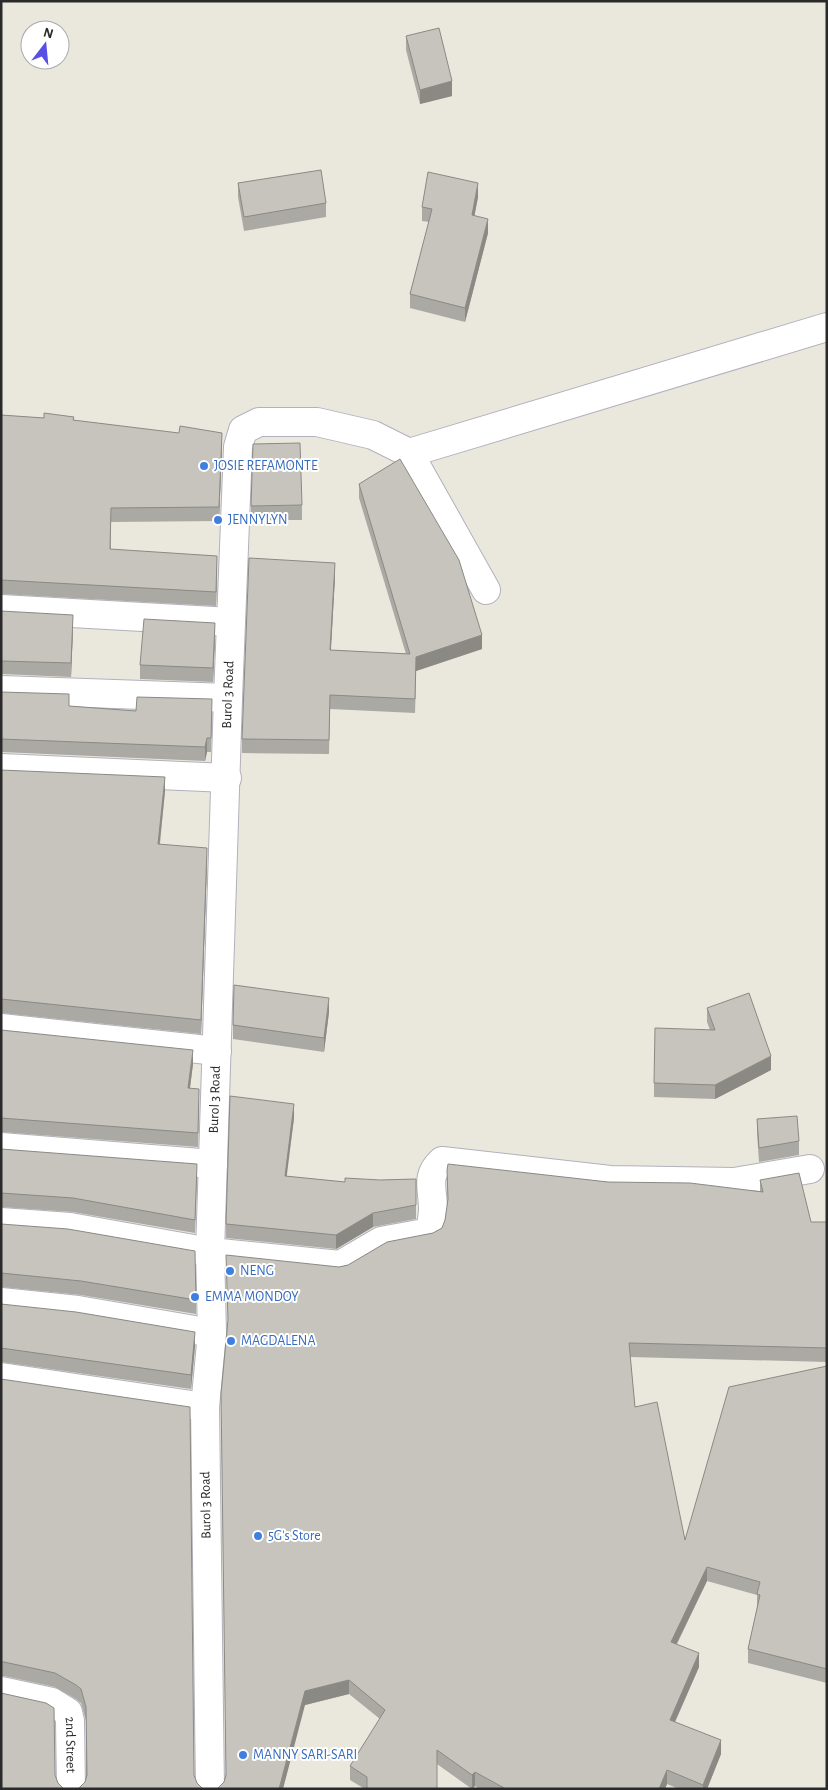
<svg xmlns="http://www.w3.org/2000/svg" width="828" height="1790" font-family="'Alegreya Sans',sans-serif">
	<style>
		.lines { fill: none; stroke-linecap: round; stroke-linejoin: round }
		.street-casing { stroke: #b2b1bc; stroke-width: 30 }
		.street { stroke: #fff; stroke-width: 28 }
		.wall { fill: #aaa9a3 }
		.shaded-wall { fill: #8b8984 }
		.building { fill: #c6c4bd; stroke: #8b8984 }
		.shop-dot { fill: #3f7fe0; stroke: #fff; stroke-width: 2 }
		.labels { text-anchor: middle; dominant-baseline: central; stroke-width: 4; stroke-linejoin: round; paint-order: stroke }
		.shop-label { font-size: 14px; fill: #366cbe; stroke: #fff; text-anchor: start }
		.street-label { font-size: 14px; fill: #2a2a2a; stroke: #fff }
	</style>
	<rect width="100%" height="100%" fill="#eae8dd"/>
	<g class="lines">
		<defs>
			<g id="street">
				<path d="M409 453 827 327"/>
				<path d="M1 609 231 622"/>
				<path d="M1 690 228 698"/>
				<path d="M1 768 227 778"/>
				<path d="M1 1028 217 1051"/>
				<path d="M1 1147 213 1164"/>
				<path d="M1 1222 70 1227 210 1252 340 1265 381 1241 430 1232C431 1225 433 1216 433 1209 433 1189 425 1176 442 1161L610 1180 734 1182 810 1169"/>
				<path d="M1 1302 78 1310 212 1333"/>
				<path d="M1 1377 205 1407"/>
				<path id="s1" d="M1 1691 52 1702 68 1712 70 1721 71 1789"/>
				<path id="s2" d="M210 1789 205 1407 212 1333 210 1252 228 698 238 447 243 430 259 422H317L373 435 409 453 486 590"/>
			</g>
		</defs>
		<use href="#street" class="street-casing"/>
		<use href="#street" class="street"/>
	</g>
	<g class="wall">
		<path d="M406 36 452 96 420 104 406 50Z"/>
		<path d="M238 183 326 203V217L244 231 238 197Z"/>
		<path d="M478 197 474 216 488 233 465 322 410 308V294L429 222 422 221V207Z"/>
		<path d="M1 415 74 420 222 447 219 521 111 522V549L217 570 216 606 1 594Z"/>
		<path d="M359 484 482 649 416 671 415 713 330 709 329 754 242 753V739L335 577 331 650 406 654 359 498Z"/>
		<path d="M302 505V520H251V506Z"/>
		<path d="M1 611 73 629 71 677 1 674Z"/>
		<path d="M215 637 213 682 140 679V665Z"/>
		<path d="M1 692 69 706 136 711 212 713 211 752H207L205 761 1 752Z"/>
		<path d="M1 770 165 791 160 844 207 862 201 1034 1 1013Z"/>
		<path d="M707 1008 771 1070 715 1099 654 1097V1083L710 1030 707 1022Z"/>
		<path d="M329 1012 324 1052 233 1039V1025Z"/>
		<path d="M1 1030 193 1064 190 1088 199 1103 198 1147 1 1132Z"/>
		<path d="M294 1118 286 1176 345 1182 416 1179V1219L373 1227 336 1249 226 1238V1224Z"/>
		<path d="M757 1119 799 1141V1155L759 1162 757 1133Z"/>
		<path d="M1 1149 197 1178 195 1233 73 1212 1 1207Z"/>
		<path d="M447 1170 608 1182 760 1191V1180L811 1222H827V1362L630 1357 635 1407 685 1540 827 1366V1683L748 1663V1649L757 1608V1595L707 1581 677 1644 699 1667 675 1722 721 1754 707 1789H679L667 1784 665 1789H480L475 1786 472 1789 437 1764V1789H365L350 1780V1766L380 1719 349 1694 305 1705 218 1788 224 1782 339 1267 348 1265 433 1233 442 1228 445 1220 448 1203Z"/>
		<path d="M1 1224 196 1300V1314L81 1295 1 1287Z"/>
		<path d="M1 1304 195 1346 191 1389 1 1362Z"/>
		<path d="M1 1379 194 1775 197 1783 85 1782 86 1776V1721L81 1703 76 1699 55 1687 4 1676H1Z"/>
	</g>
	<g class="shaded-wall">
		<path d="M452 81V96L420 104V90Z"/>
		<path d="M478 183V197L472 229V215Z"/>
		<path d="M488 219V233L465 322V308Z"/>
		<path d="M222 433V447L219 521V507Z"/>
		<path d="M217 556V570L216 606V592Z"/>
		<path d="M335 563V577L330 664V650Z"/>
		<path d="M73 615V629L71 677V663Z"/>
		<path d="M215 623V637L213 682V668Z"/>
		<path d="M482 635V649L416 671 415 713 416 657Z"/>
		<path d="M207 738V752L205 761V747Z"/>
		<path d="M165 777V791L158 858V844Z"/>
		<path d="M207 848V862L201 1034V1020Z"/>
		<path d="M329 998V1012L324 1052V1038Z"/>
		<path d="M193 1050V1064L188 1102V1088Z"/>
		<path d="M771 1056V1070L715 1099V1085Z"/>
		<path d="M294 1104V1118L285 1190V1176Z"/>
		<path d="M373 1213V1227L336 1249V1235Z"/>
		<path d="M195 1332V1346L191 1389V1375Z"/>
		<path d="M707 1567V1581L671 1655V1642Z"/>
		<path d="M699 1653V1667L670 1733V1720Z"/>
		<path d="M349 1680V1694L305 1705 283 1789H279L305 1691Z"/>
		<path d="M721 1740V1754L707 1789H703V1785Z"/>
		<path d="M667 1770V1784L665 1789H659Z"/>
		<path d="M475 1772V1786L472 1789V1775Z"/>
	</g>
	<g class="building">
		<path d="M439 28 452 81 420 90 406 36Z"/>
		<path d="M321 170 326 203 244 217 238 183Z"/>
		<path d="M428 172 478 183 472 215 488 219 465 308 410 294 432 209 422 207Z"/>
		<path d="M44 413 74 417 73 420 179 433 180 426 222 433 219 507 111 508 110 549 217 556 216 592 1 580V415L44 418Z"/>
		<path d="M300 443 302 505 251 506 253 444Z"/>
		<path d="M400 459 459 560 482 635 416 657 415 699 330 695 329 740 242 739 249 558 335 563 330 650 410 654 359 484Z"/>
		<path d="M1 611 73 615 71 663 1 661Z"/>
		<path d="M144 619 215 623 213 668 140 665Z"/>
		<path d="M1 692 69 694V706L136 711 137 697 212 699 211 738H207L205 747 1 739Z"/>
		<path d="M1 770 165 777 158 844 207 848 201 1020 1 999Z"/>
		<path d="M234 985 329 998 324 1038 233 1025Z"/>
		<path d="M749 993 771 1056 715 1085 654 1083 655 1028 715 1030 707 1008Z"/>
		<path d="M1 1030 193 1050 188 1088 199 1089 198 1133 1 1118Z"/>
		<path d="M230 1096 294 1104 285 1176 345 1182V1178L380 1180 416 1179V1205L373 1213 336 1235 226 1224Z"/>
		<path d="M797 1116 799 1141 759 1148 757 1119Z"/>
		<path d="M1 1149 197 1164 195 1220 73 1198 1 1193Z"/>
		<path d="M448 1164 608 1182 690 1183 763 1192 760 1180 799 1173 811 1222H827V1348L629 1343 635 1407 657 1402 685 1540 729 1387 827 1366V1669L748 1649 760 1595 757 1594 760 1582 707 1567 671 1642 699 1653 670 1720 721 1740 703 1785 667 1770 659 1789H506L475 1772 472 1775 437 1750V1789H367V1777L350 1766 385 1710 349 1680 305 1691 279 1789H217L224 1782 226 1775 221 1394 228 1320 226 1255 339 1267 348 1265 387 1242 433 1233 442 1228 445 1220 448 1199 447 1170Z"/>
		<path d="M1 1224 68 1229 195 1251 196 1300 81 1281 1 1273Z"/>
		<path d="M1 1304 76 1312 195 1332 191 1375 1 1348Z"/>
		<path d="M1 1379 190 1407 194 1775 197 1783 203 1789H78L85 1782 87 1775 86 1707 81 1689 76 1685 55 1673 4 1662H1Z"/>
		<path d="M1 1693 46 1703 54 1708 55 1775 58 1783 64 1789H1Z"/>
	</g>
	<g class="shop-dot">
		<circle cx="204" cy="466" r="5"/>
		<circle cx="218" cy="520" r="5"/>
		<circle cx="230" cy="1271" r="5"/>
		<circle cx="195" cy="1297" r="5"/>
		<circle cx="231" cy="1341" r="5"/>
		<circle cx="258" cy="1536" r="5"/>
		<circle cx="243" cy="1755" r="5"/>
	</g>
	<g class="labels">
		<g class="shop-label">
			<text x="214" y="466">JOSIE REFAMONTE</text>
			<text x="228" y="520">JENNYLYN</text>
			<text x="240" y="1271">NENG</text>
			<text x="205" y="1297">EMMA MONDOY</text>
			<text x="241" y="1341">MAGDALENA</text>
			<text x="268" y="1536">5G's Store</text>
			<text x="253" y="1755">MANNY SARI-SARI</text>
		</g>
		<g class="street-label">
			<text stroke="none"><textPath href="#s2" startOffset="1095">Burol 3 Road</textPath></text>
			<text stroke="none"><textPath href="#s2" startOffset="690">Burol 3 Road</textPath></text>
			<text transform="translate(206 1505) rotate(-91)">Burol 3 Road</text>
			<text stroke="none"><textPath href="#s1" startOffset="104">2nd Street</textPath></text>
		</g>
	</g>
	<rect width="828" height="1790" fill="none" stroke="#2a2a2a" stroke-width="5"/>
	<g transform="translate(45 45) rotate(16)"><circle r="24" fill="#ffffff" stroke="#aaaaaa"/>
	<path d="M0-4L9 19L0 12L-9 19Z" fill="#584fe6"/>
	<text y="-8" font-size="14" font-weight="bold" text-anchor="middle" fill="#2a2a2a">N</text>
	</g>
</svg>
